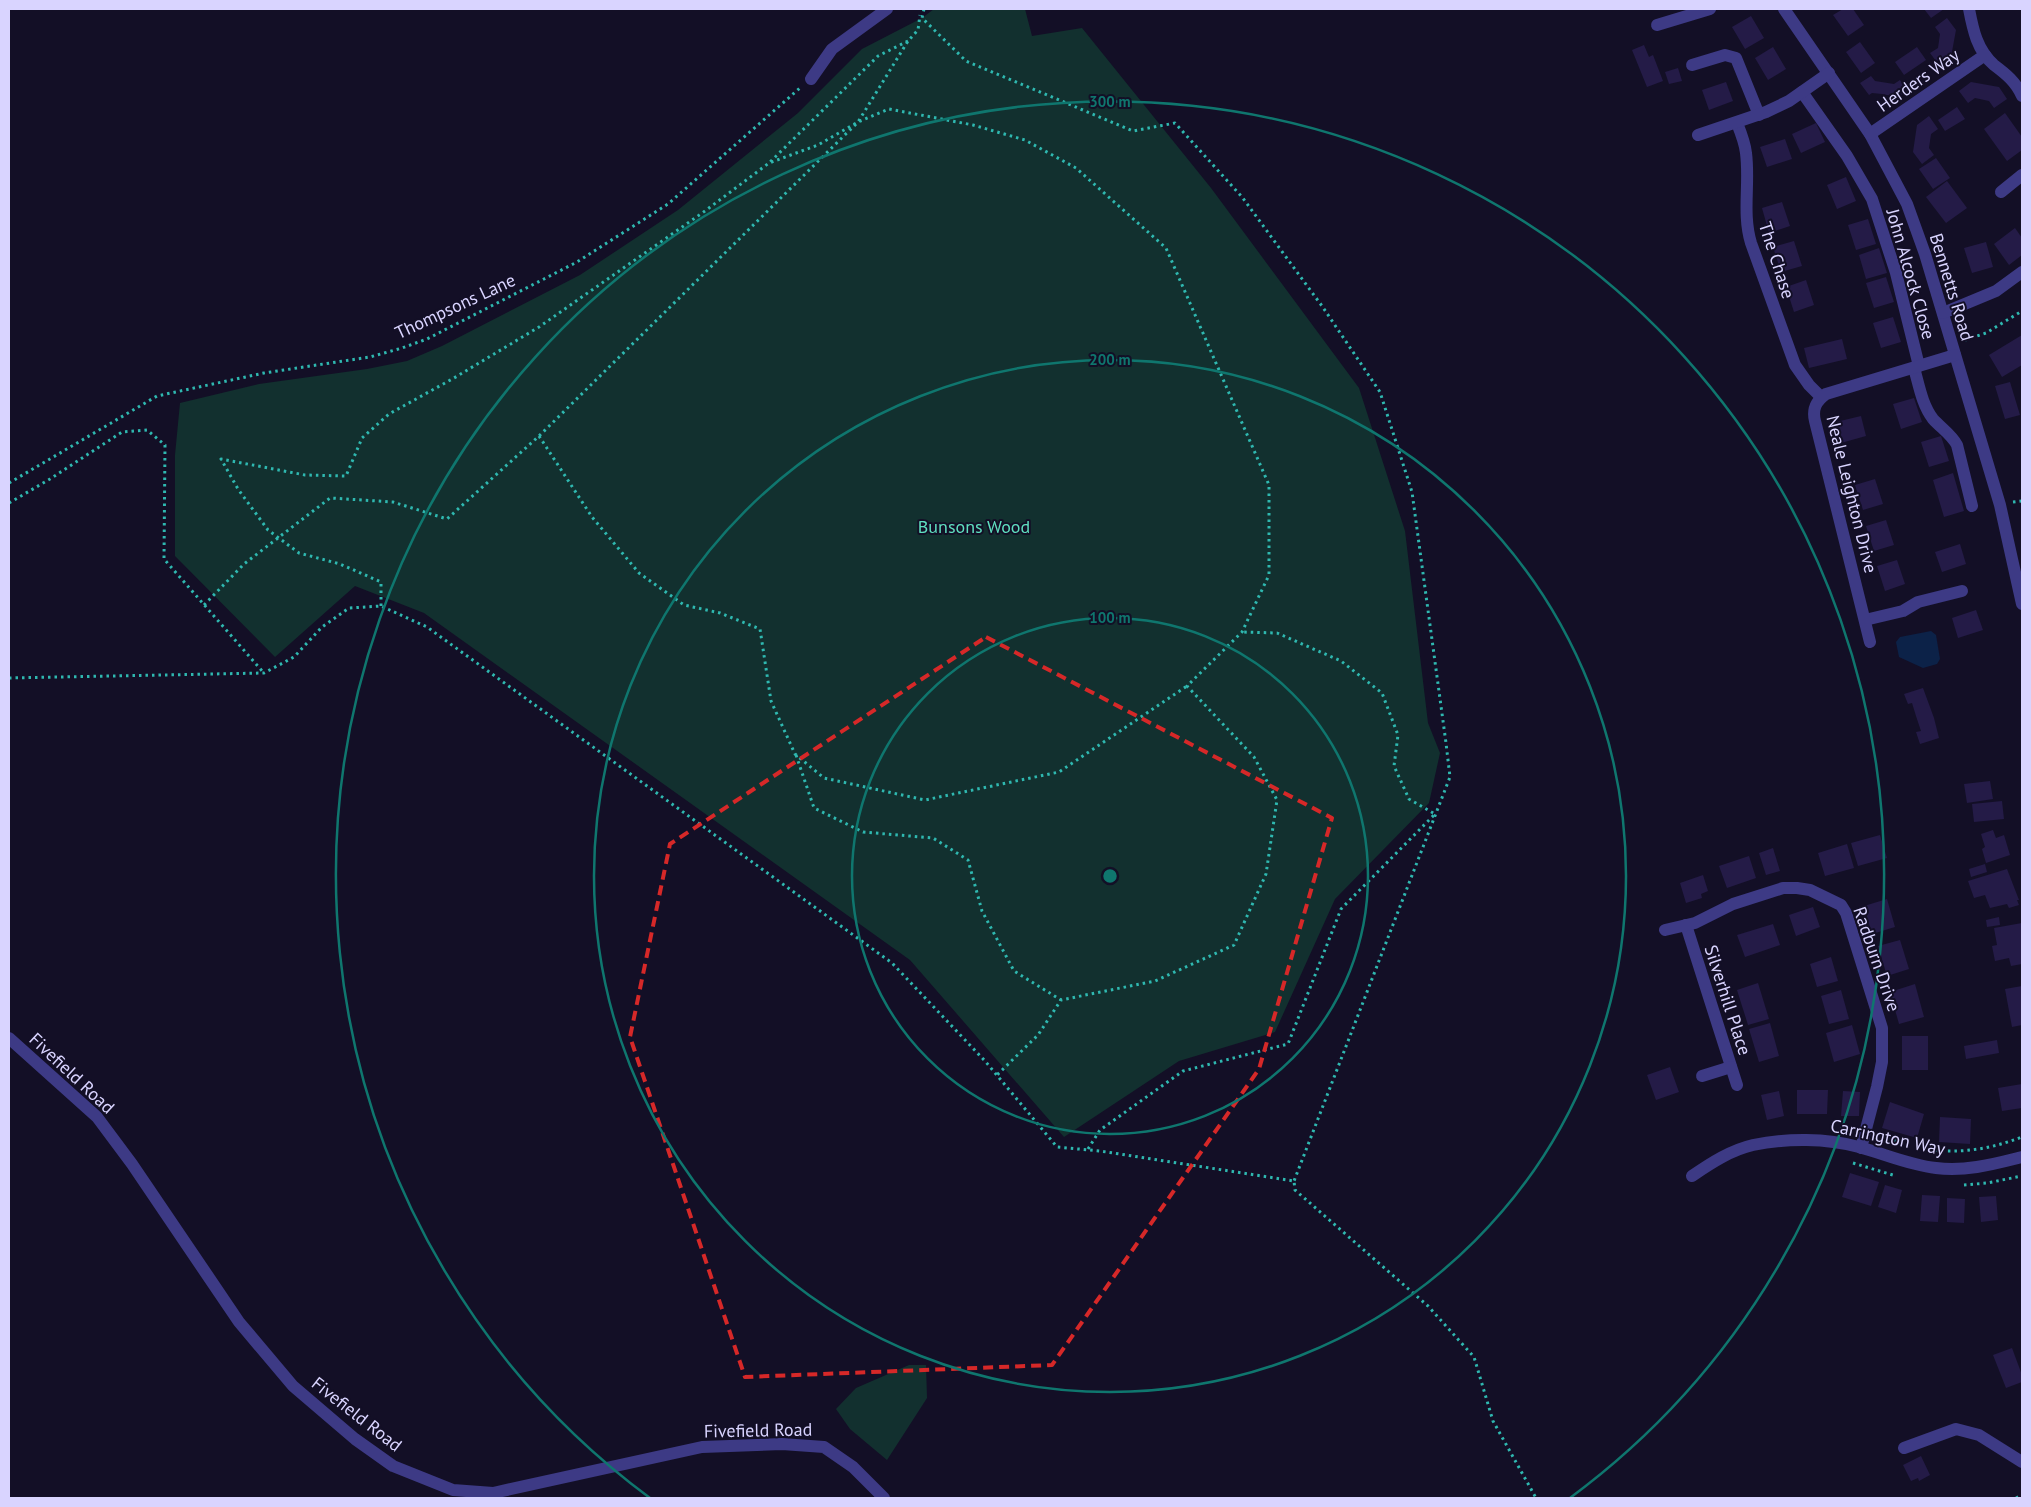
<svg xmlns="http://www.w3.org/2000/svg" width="2031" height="1507" font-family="'PT Sans',sans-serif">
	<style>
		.green { fill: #12302f }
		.water { fill: #0c2248 }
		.building { fill: #241b47 }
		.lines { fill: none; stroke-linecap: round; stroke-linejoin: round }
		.path { stroke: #2fb8b0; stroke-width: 3; stroke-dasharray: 2.5 4; stroke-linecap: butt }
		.minor { stroke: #3d3a85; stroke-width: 12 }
		.marked { fill: none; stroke: #d62828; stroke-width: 4; stroke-dasharray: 10 6; stroke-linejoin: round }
		.ring { fill: none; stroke: #0f766e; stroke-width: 2.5 }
		.labels { text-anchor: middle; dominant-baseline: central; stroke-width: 4; stroke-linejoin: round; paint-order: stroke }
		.street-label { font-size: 18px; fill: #d9d4ff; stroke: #130f26 }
		.park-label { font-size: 18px; fill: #5fe0c0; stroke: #130f26 }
		.centre { fill: #0f766e; stroke: #130f26; stroke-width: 2.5 }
		.ring-label { font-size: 15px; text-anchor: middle; font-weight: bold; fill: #0f766e; stroke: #130f26; stroke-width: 4; stroke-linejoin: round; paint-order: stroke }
	</style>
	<rect width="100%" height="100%" fill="#130f26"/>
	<g class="green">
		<path d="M934 9H1025L1032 36 1082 28 1211 188 1359 388 1405 531 1428 723 1440 753 1429 803 1335 899 1275 1032 1179 1061 1064 1137 910 960 424 613 355 586 275 657 175 556V455L180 403 259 384 367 369 407 361 442 346 580 275 678 210 798 113 862 49 922 18Z"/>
		<path d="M909 1365H926L927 1398 887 1460 850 1429 836 1409 856 1388Z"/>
	</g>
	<path class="water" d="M1931 631 1936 635 1940 659 1937 664 1923 668 1899 657 1896 642 1900 637Z"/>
	<g class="building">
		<path d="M1843 9H1853L1864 25 1848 36 1833 15Z"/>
		<path d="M1924 9H1944L1931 18Z"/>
		<path d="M1751 16 1764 38 1745 49 1732 27Z"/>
		<path d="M1947 18 1956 30 1951 57 1939 65 1930 53 1938 48 1940 34 1935 27Z"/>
		<path d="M1860 42 1875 63 1861 73 1846 52Z"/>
		<path d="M1644 45 1649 57 1653 55 1663 81 1647 87 1632 50Z"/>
		<path d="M1773 47 1786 69 1768 80 1755 58Z"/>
		<path d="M1917 47 1926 60 1904 75 1895 62Z"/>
		<path d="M1678 68 1682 81 1669 84 1665 72Z"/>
		<path d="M1871 76 1875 81 1894 84 1900 80 1907 91 1895 100 1892 96 1882 94 1872 93 1869 95 1860 83Z"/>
		<path d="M1726 82 1733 101 1709 110 1702 90Z"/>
		<path d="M1971 82 1999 87 2007 99 1994 108 1989 101 1975 98 1968 103 1959 91Z"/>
		<path d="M1957 107 1965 119 1945 131 1938 120Z"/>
		<path d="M2005 113 2022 137V150L2007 161 1984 129Z"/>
		<path d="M1929 116 1938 129 1931 134 1929 148 1934 155 1922 164 1913 152 1917 125Z"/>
		<path d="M1816 123 1825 142 1801 153 1792 134Z"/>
		<path d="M1785 139 1792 159 1767 167 1760 147Z"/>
		<path d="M1936 158 1950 178 1933 189 1919 169Z"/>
		<path d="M1846 177 1856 201 1837 209 1827 185Z"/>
		<path d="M1947 181 1967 208 1946 223 1926 197Z"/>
		<path d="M1782 202 1790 226 1769 233 1762 208Z"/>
		<path d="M1868 219 1876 244 1856 250 1848 225Z"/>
		<path d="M2015 228 2022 238V255L2009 265 1994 244Z"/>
		<path d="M1794 241 1802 266 1781 272 1773 247Z"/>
		<path d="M1986 242 1993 267 1972 273 1964 248Z"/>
		<path d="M1879 248 1887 273 1866 279 1859 255Z"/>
		<path d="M1886 277 1894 302 1874 308 1866 283Z"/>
		<path d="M1806 280 1814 305 1794 312 1786 287Z"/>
		<path d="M1893 317 1901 342 1881 348 1873 323Z"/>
		<path d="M2022 335V365L2002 377 1989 355Z"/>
		<path d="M1842 339 1847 359 1809 368 1804 348Z"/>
		<path d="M2010 382 2020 415 2005 419 1995 386Z"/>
		<path d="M1914 398 1922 422 1901 429 1893 404Z"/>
		<path d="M1861 416 1866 436 1841 443 1836 422Z"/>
		<path d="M1941 436 1949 461 1929 467 1921 442Z"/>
		<path d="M1953 473 1964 511 1944 517 1933 480Z"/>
		<path d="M1875 479 1883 504 1863 510 1855 485Z"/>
		<path d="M1886 520 1894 545 1874 551 1866 526Z"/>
		<path d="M1960 544 1966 564 1942 572 1935 552Z"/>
		<path d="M1897 560 1905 584 1885 591 1877 566Z"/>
		<path d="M1976 610 1983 630 1958 638 1952 618Z"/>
		<path d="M1923 688 1934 718 1939 738 1920 744 1916 732 1921 731 1916 716 1912 703 1908 704 1904 694Z"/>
		<path d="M1990 781 1993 799 1967 803 1964 784Z"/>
		<path d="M2002 801 2004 819 1974 822 1972 804Z"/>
		<path d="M1993 830 1996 838 2004 835 2010 855 1986 863 1982 849 1985 847 1981 834Z"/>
		<path d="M1880 835 1887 858 1858 866 1851 843Z"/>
		<path d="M1847 844 1854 868 1825 876 1818 853Z"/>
		<path d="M1773 848 1780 871 1766 875 1759 853Z"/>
		<path d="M1749 856 1756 878 1727 888 1719 866Z"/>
		<path d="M1985 864 1987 872 1971 877 1969 869Z"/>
		<path d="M2007 869 2019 900H2017L2019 905 2009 908 2007 904 1990 908 1985 895 1974 898 1968 881Z"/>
		<path d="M1703 875 1708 891 1701 894 1702 898 1686 903 1680 883Z"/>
		<path d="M1887 899 1895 927 1872 934 1864 906Z"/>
		<path d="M1813 907 1820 927 1796 936 1789 915Z"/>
		<path d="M1999 917 2000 925 1987 927 1986 920Z"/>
		<path d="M2022 923V964L2011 966 2009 958 1995 961 1992 946 1997 945 1994 928Z"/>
		<path d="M1773 924 1780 945 1745 957 1737 935Z"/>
		<path d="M1900 940 1909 969 1887 976 1878 946Z"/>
		<path d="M1831 957 1838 981 1817 987 1810 964Z"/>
		<path d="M1758 983 1769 1019 1748 1025 1737 990Z"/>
		<path d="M1915 984 1924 1017 1899 1024 1890 992Z"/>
		<path d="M2022 986V1025L2012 1027 2005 989Z"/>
		<path d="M1841 990 1849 1019 1829 1024 1821 996Z"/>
		<path d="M1770 1023 1779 1056 1759 1062 1749 1029Z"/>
		<path d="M1852 1025 1860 1054 1834 1062 1826 1033Z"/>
		<rect x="1902" y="1036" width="26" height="34"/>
		<path d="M1997 1040 1999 1053 1966 1059 1964 1046Z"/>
		<path d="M1670 1067 1679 1092 1656 1100 1647 1075Z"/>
		<path d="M2022 1084V1108L2002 1111 1998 1088Z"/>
		<path d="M1797 1090H1828L1827 1114H1797Z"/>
		<path d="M1779 1091 1784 1116 1767 1120 1761 1095Z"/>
		<path d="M1843 1091 1860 1092 1859 1116H1841Z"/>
		<path d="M1890 1102 1924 1114 1917 1138 1882 1128Z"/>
		<path d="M1940 1117 1971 1119 1970 1144 1939 1142Z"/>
		<path d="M1850 1173 1879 1182 1871 1206 1842 1197Z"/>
		<path d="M1885 1185 1902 1190 1896 1213 1878 1207Z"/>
		<path d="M1922 1195 1940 1196 1938 1222 1920 1221Z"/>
		<path d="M1996 1196 1998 1220 1981 1222 1979 1197Z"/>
		<path d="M1947 1198 1965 1199 1964 1223 1947 1222Z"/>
		<path d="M2012 1348 2022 1375V1382L2006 1388 1993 1355Z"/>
		<path d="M1921 1456 1930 1475 1919 1481 1918 1478 1911 1481 1903 1465Z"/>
	</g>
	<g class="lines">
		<g class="path">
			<path d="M924 9 922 18 966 61 1133 131 1175 123 1242 197 1322 306 1380 392 1412 492 1446 743 1450 777 1294 1181"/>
			<path d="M908 41 878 56 769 163 818 145 858 122 889 109 973 125 1025 140 1076 168 1166 248 1269 485V575L1242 632 1187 686 1254 757 1277 800 1266 874 1234 945 1155 981 1061 1000 1038 1035 997 1075"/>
			<path d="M1965 340 1986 333 2022 311"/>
			<path d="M539 436 592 517 639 573 684 605 720 613 760 629 771 701 795 754 824 778 925 800 1059 772 1187 686"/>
			<path d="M9 483 157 396 264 373 370 357 402 348 427 339 577 262 668 204 801 87"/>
			<path d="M2013 502 2022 501"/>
			<path d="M9 503 50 479 122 432 147 430 165 445 164 559 263 672"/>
			<path d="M204 605 244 564 330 498 393 502 447 519 539 436 858 122 908 41 918 30 920 15"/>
			<path d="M381 606V582L340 564 299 553 268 530 238 489 221 459 305 475 346 476 362 438 389 414 454 378 539 327 705 211 769 163"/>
			<path d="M9 678 264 673 294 657 322 627 349 608 381 606 427 627 892 963 985 1061 1057 1147 1100 1151 1294 1181 1295 1190 1428 1306 1474 1357 1493 1421 1536 1498"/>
			<path d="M796 755 814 808 863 832 933 838 968 860 982 911 1014 971 1061 1000"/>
			<path d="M1881 1136 1908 1145"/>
			<path d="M1088 1149 1100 1130 1183 1071 1288 1044 1341 909 1435 814 1409 799 1394 766 1398 735 1382 693 1341 661 1277 633 1242 632"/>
			<path d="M1922 1149C1958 1154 1988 1150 2022 1137"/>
			<path d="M1853 1163 1896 1176"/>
			<path d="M1964 1185 1987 1183 2022 1176"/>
			<path d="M2016 1498 2022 1495"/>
		</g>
		<g class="minor">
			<path d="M1784 9 1870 134 1907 204 1925 254 2000 505 2022 604"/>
			<path d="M1969 9C1973 30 1977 50 1994 65 2006 74 2016 82 2022 96"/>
			<path d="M1657 25 1710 9"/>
			<path d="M1692 65 1725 55 1736 58 1759 115"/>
			<path d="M811 79 832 49 887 9"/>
			<path d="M1802 92 1847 156 1872 199 1896 273 1919 366"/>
			<path d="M1737 123C1741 133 1745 143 1746 153 1750 184 1742 213 1751 243L1795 365 1809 385 1821 397"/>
			<path d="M1870 134 1985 55"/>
			<path d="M1698 135 1766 112 1789 101 1829 73"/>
			<path d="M2001 192 2022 175"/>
			<path d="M1943 313 1996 291 2022 272"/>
			<path d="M1914 368C1919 385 1922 405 1933 419 1941 428 1951 434 1957 445L1972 506"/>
			<path d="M1865 620 1903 611 1918 602 1962 591"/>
			<path d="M1870 642 1815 421C1812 409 1816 401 1826 394L1955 355"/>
			<path d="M1686 925 1737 1085"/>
			<path d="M1665 930 1695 923 1733 904 1783 888H1797L1810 890 1841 905 1846 913 1882 1028V1062L1877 1087 1861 1148"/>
			<path d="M9 1038 97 1117 132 1164 239 1322 293 1386 355 1439 393 1466 453 1490 493 1493 702 1447 782 1444 824 1447 853 1467 884 1498"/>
			<path d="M1702 1076 1731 1067"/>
			<path d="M1692 1176C1711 1163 1731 1150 1753 1145 1787 1138 1826 1138 1859 1147 1885 1154 1909 1165 1936 1168 1965 1172 1994 1164 2022 1157"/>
			<path d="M1904 1448 1956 1429 1979 1435 2022 1462"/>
		</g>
	</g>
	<path class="marked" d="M986 637 1332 818 1259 1069 1052 1365 745 1377 630 1037 670 844Z"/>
	<g class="ring">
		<circle cx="1110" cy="876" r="258"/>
		<circle cx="1110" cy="876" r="516"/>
		<path d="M650 1498A774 774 0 1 1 1570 1498"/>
	</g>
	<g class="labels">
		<g class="street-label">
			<text transform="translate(1918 80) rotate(-35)">Herders Way</text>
			<text transform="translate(1777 260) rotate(72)">The Chase</text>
			<text transform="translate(1911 274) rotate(74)">John Alcock Close</text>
			<text transform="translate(1952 287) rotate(73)">Bennetts Road</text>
			<text transform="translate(455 306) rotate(-25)">Thompsons Lane</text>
			<text transform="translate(1852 494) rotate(76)">Neale Leighton Drive</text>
			<text transform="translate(1877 959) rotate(71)">Radburn Drive</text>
			<text transform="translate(1728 1000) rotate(72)">Silverhill Place</text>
			<text transform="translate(72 1073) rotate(43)">Fivefield Road</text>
			<text transform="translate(1888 1137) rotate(12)">Carrington Way</text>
			<text transform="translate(357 1414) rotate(38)">Fivefield Road</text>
			<text transform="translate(758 1430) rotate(-1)">Fivefield Road</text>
		</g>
		<g class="park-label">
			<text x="974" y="526">Bunsons Wood</text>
		</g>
	</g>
	<circle cx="1110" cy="876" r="8" class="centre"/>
	<g class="ring-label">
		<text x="1110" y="107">300 m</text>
		<text x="1110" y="365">200 m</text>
		<text x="1110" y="623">100 m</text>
	</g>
	<rect width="2031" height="1507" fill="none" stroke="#d9d4ff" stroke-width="20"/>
</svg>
